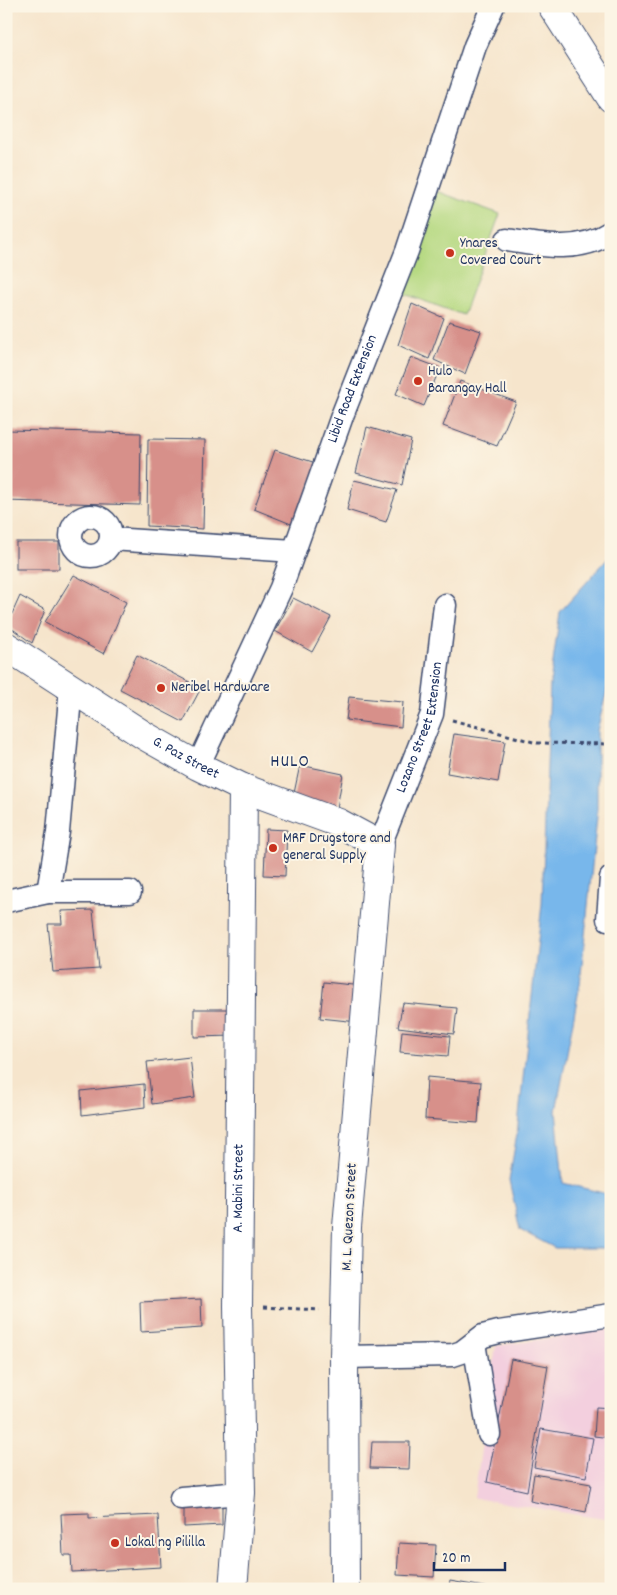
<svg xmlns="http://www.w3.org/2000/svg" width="617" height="1595" font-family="Dekko,sans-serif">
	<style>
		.built { fill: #f3cfde }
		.green { fill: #b6d982; stroke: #688470 }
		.water { fill: #78b7eb; stroke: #4a73a4 }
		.building { fill: #d7908a }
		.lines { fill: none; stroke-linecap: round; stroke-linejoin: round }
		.minor-casing { stroke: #3c4a6e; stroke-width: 25 }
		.major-casing { stroke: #3c4a6e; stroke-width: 30 }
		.path { stroke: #3c4a6e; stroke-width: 3; stroke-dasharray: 4 4; stroke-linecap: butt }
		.minor { stroke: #fff; stroke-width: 22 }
		.major { stroke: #fff; stroke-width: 28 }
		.poi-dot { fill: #c8321e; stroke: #fcf5e5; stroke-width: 2 }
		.labels { text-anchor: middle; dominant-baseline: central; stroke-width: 4; stroke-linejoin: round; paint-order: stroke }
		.poi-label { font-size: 15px; fill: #1b2f5e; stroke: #fcf5e5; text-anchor: start }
		.street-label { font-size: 15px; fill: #1b2f5e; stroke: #fcf5e5 }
		.quarter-label { font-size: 18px; letter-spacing: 1px; fill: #1b2f5e; stroke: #fcf5e5 }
	</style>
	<rect width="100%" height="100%" fill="#fcf5e5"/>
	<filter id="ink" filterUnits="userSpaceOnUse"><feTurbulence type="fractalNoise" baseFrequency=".02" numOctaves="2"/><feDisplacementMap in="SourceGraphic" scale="10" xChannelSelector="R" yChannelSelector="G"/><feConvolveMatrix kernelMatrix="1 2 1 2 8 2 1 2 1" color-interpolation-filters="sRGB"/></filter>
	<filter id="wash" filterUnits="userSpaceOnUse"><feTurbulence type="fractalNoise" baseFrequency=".0096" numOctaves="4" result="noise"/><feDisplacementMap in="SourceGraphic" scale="20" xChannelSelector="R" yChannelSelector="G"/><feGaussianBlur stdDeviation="1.12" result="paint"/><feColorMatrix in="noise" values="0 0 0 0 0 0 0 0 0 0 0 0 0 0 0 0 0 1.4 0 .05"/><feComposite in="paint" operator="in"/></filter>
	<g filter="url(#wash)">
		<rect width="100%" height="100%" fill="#f6e5cc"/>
		<path class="built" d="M611 1329 610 1520 474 1498 496 1346Z"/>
		<path class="green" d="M436 191 500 214 463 315 399 292Z"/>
		<path class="water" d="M611 555V673L597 731V817L580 984 556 1111 563 1183 611 1195V1248H555L520 1230 509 1180 517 1134 542 904 550 684 560 612Z"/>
		<g id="blocks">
			<g class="building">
				<path d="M412 304 444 318 429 359 398 345Z"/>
				<path d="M449 321 481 331 465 374 434 360Z"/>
				<path d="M411 357 440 368 424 406 396 394Z"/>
				<path d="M460 381 516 402 497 446 443 426Z"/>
				<path d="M367 427 411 440 402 485 356 473Z"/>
				<path d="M6 430 141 433 140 505 6 501Z"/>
				<path d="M148 439 205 440 203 529 147 526Z"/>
				<path d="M275 450 319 464 296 526 254 509Z"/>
				<path d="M354 480 397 490 386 522 347 510Z"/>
				<rect x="16" y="542" width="43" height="27"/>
				<path d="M74 575 126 602 104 654 45 622Z"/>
				<path d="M20 596 45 610 32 643 7 625Z"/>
				<path d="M293 598 331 617 312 652 275 631Z"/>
				<path d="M137 655 201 688 183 722 120 689Z"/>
				<path d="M349 697 403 702 401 727 346 720Z"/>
				<path d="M454 734 505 741 498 782 447 773Z"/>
				<path d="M300 765 343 774 337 808 293 798Z"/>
				<path d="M266 829 287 830 285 876 264 875Z"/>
				<path d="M93 910 99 969 53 972 48 924H62L61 911Z"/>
				<path d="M324 982 362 986 358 1022 320 1018Z"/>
				<path d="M403 1003 457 1008 454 1034 398 1027Z"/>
				<path d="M194 1009H234V1036L194 1037Z"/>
				<path d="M402 1031 450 1036 448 1056 400 1052Z"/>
				<path d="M190 1057 195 1098 152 1104 147 1062Z"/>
				<path d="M427 1077 481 1082 478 1123 425 1119Z"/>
				<path d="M144 1084 145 1107 82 1115 81 1091Z"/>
				<path d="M201 1299 202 1328 141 1332 140 1302Z"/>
				<path d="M511 1359 548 1366 527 1491 487 1482Z"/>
				<path d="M596 1407 611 1408V1438L594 1436Z"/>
				<path d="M541 1429 593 1438 586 1477 534 1467Z"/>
				<path d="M372 1442H410L409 1469 370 1468Z"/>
				<path d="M534 1474 591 1484 586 1512 530 1501Z"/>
				<path d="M222 1506V1525L184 1527V1507Z"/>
				<path d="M89 1513V1518L158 1515 161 1567 72 1572 71 1555H63L61 1514Z"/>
				<path d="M399 1543 436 1545 434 1577 397 1575Z"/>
				<path d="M450 1581 490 1588V1589H448Z"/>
			</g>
		</g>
	</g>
	<g filter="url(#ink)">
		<use href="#blocks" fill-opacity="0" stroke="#3c4a6e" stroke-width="1"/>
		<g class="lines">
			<defs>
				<g id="minor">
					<path d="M507 240C543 246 579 253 611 232"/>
					<circle cx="91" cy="536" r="20"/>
					<path d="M111 539 294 551"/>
					<path id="s1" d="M198 766 281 588 342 416 407 251 475 46 493 6"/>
					<path id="s2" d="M380 845 432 714 445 605"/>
					<path d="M48 892 58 832 71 687"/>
					<path d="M6 901 48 892H130"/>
					<path d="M608 919 611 878"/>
					<path d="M474 1343 489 1434"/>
					<path d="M344 1357 453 1355 462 1352 483 1336 499 1332 611 1315"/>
					<path d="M181 1498 241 1493"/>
				</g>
				<g id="major">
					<path d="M552 6 611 98"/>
					<path id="s3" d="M6 646 145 736 198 766 243 788 339 823 380 845 347 1227 344 1357 345 1589"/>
					<path id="s4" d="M233 1589 241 1493 238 1306 243 788"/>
				</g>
			</defs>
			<use href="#minor" class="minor-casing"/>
			<use href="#major" class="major-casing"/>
			<g class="path">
				<path d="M452 720 537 743 611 744"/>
				<path d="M264 1307 320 1310"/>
			</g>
			<use href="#minor" class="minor"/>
			<use href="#major" class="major"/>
		</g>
	</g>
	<g class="poi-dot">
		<circle cx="450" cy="253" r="5"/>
		<circle cx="418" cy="381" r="5"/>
		<circle cx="161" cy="688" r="5"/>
		<circle cx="273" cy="848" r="5"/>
		<circle cx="115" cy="1543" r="5"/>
	</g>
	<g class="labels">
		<g class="poi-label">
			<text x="460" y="244">Ynares<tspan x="460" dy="17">Covered Court</tspan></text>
			<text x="428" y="372">Hulo<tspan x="428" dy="17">Barangay Hall</tspan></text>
			<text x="171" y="688">Neribel Hardware</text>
			<text x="283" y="839">MRF Drugstore and<tspan x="283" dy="17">general Supply</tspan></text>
			<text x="125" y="1543">Lokal ng Pililla</text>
		</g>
		<g class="street-label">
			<text stroke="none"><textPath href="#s1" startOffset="408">Libid Road Extension</textPath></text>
			<text stroke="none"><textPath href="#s2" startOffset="125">Lozano Street Extension</textPath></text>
			<text stroke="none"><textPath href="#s3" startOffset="212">G. Paz Street</textPath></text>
			<text stroke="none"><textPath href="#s4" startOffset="401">A. Mabini Street</textPath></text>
			<text transform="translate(350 1217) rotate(-87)">M. L. Quezon Street</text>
		</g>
		<g class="quarter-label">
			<text x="290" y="762">HULO</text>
		</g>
	</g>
	<rect width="617" height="1595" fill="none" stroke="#fcf5e5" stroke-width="25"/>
	<path d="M434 1562v8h71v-8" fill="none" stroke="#1b2f5e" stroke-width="2.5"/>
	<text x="442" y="1562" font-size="15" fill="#1b2f5e" stroke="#fcf5e5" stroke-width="4" paint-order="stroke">20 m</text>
</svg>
